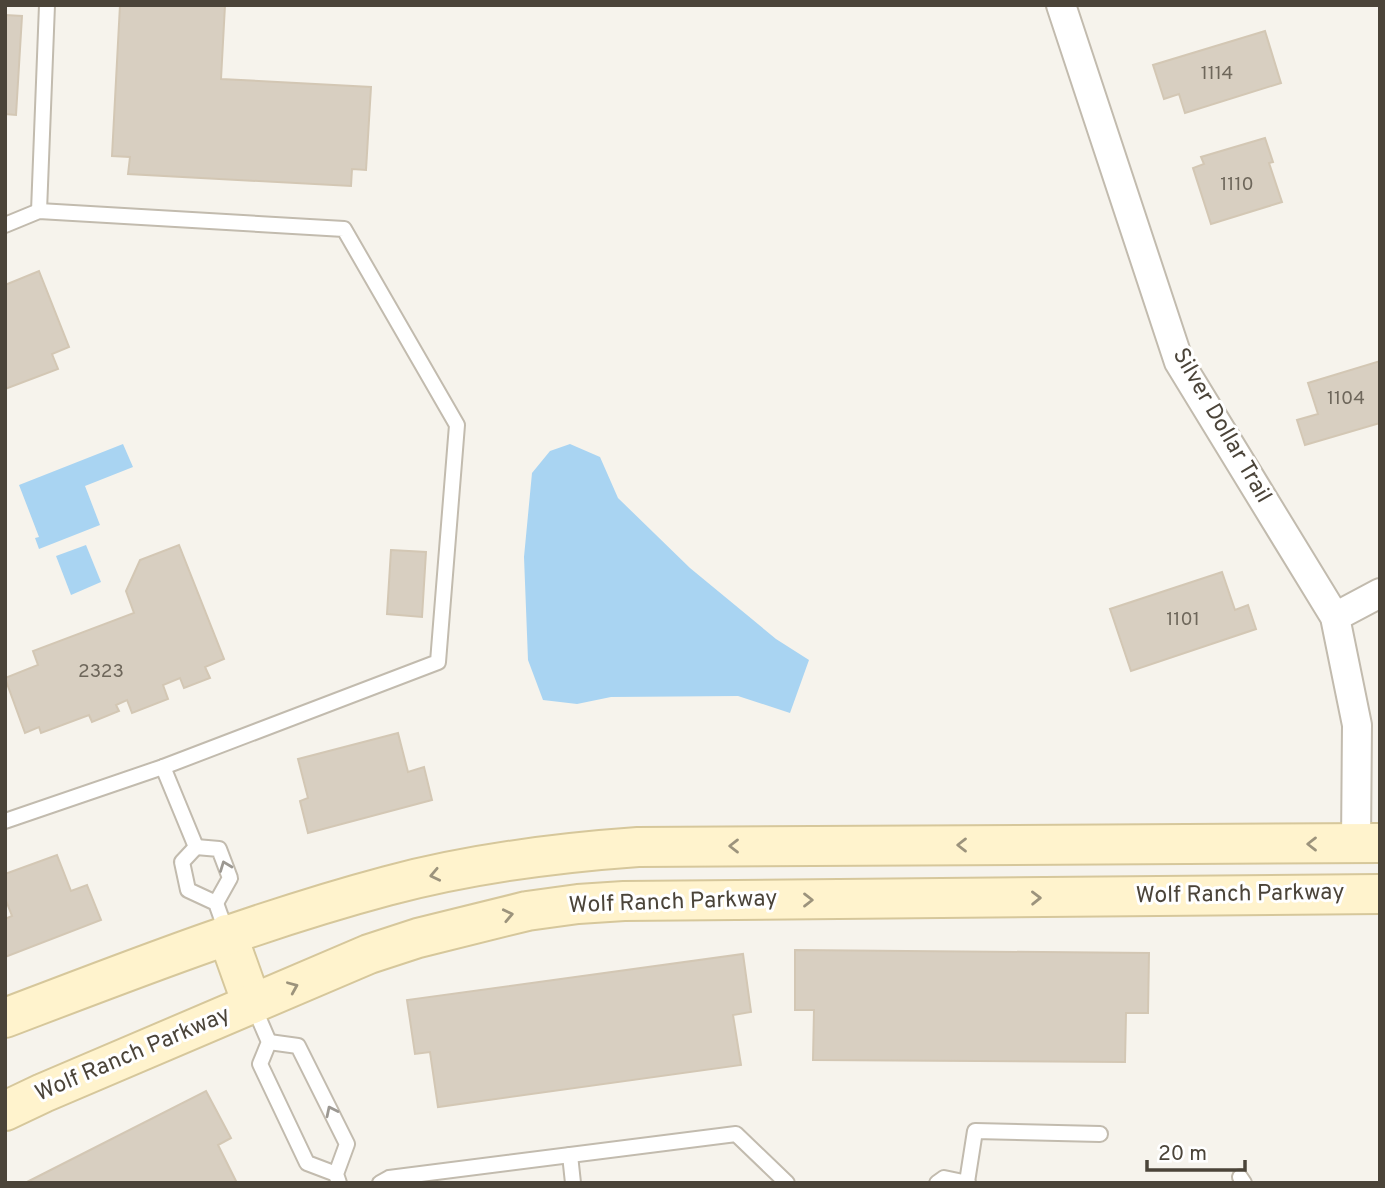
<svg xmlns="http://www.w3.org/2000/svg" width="1385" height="1188" font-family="Overpass,sans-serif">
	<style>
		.water { fill: #a9d4f2 }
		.building { fill: #d8cfc1; stroke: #d3c7b4; stroke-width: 2 }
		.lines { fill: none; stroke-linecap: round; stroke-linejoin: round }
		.lane-casing { stroke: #c2bbae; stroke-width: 18 }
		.street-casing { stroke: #c2bbae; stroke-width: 32 }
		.secondary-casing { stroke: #d6c79b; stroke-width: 42 }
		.lane { stroke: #fff; stroke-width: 14 }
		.street { stroke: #fff; stroke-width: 28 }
		.secondary { stroke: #fff3cd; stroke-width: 38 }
		.oneway { stroke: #9c937c }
		.oneway2 { stroke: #9c9892 }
		.labels { text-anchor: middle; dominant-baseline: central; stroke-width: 6; stroke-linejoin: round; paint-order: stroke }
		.number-label { font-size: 19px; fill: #6e675b }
		.street-label { font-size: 23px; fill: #4b4439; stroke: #fff }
	</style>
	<rect width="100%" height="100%" fill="#f6f3ec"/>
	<g class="water">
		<path d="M123 444 133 467 85 486 100 525 39 549 35 538 39 537 19 485Z"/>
		<path d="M570 444 600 457 618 498 690 568 776 639 809 660 790 713 738 696 611 697 577 704 543 700 528 660 524 557 532 473 550 451Z"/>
		<path d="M86 545 101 582 71 595 56 556Z"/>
	</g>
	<g class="building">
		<path d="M120 5H225L221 79 371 87 366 170 352 169 351 186 128 174 130 157 112 156Z"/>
		<path d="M5 15 22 16 16 115 5 114Z"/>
		<path d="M1265 31 1281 83 1185 113 1179 94 1164 99 1153 65Z"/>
		<path d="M1265 138 1273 162 1269 163 1282 202 1211 224 1193 168 1204 164 1201 157Z"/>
		<path d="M39 271 69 347 52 354 58 369 5 389V285Z"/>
		<path d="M1380 361V423L1305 445 1297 420 1318 414 1308 383Z"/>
		<path d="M179 545 224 659 205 667 210 678 184 688 180 678 163 685 168 699 132 713 127 700 116 705 119 711 92 722 89 715 41 733 39 727 25 733 5 678 38 665 33 651 134 613 126 591 140 560Z"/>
		<path d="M391 550 426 552 422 617 387 614Z"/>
		<path d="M1222 572 1235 610 1248 605 1256 629 1131 671 1110 609Z"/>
		<path d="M398 733 408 772 424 767 432 800 308 833 300 801 308 798 298 759Z"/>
		<path d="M57 855 71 891 87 885 101 920 5 957V919L12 916 5 898V874Z"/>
		<path d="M795 950 1149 953 1148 1013H1126L1125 1062 813 1060 814 1010H795Z"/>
		<path d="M743 954 751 1012 733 1015 741 1065 438 1107 430 1052 415 1054 407 1000Z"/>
		<path d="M206 1091 231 1138 218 1145 237 1183H25Z"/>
	</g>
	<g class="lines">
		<defs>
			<g id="lane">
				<path d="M39 211 47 5"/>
				<path d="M5 225 39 211 344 229 457 425 438 662 163 767"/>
				<path d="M5 821 163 767 196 847"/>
				<path d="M196 847 182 862 188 890 216 903 226 931"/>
				<path d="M196 847 219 849 230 878 216 903"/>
				<path d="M253 1005 269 1042 260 1064 307 1163 336 1174"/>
				<path d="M269 1042 298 1046 347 1144 336 1174 339 1183"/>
				<path d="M570 1155 573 1183"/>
				<path d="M1240 1177 1244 1183"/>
				<path d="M967 1182 975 1131 1100 1134"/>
				<path d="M380 1183 389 1178 736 1134 787 1183"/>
				<path d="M937 1183 944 1178 968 1183"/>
			</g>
			<g id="street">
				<path d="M1061 5 1179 362 1335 617 1357 725 1356 844"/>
				<path d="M1335 617 1380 593"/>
			</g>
			<g id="secondary">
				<path d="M227 934 252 1004"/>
				<path d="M5 1018C131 970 256 921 387 886 469 864 553 853 638 847L1380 843"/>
				<path d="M5 1111 43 1093 369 954 418 938 527 911 578 904 624 901 1380 894"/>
			</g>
		</defs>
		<use href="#lane" class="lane-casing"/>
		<use href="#street" class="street-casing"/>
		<use href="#secondary" class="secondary-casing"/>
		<use href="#lane" class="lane"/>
		<use href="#street" class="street"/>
		<use href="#secondary" class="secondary"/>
	</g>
	<defs><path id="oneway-chevron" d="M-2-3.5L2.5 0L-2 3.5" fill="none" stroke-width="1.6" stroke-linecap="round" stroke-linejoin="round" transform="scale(1.75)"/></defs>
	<g class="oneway">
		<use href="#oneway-chevron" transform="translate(1312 844) rotate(180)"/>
		<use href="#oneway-chevron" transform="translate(962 845) rotate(180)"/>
		<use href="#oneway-chevron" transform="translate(734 846) rotate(180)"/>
		<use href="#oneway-chevron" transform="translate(435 875) rotate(168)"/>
		<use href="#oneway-chevron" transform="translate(1036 898) rotate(-1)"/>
		<use href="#oneway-chevron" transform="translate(808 900)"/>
		<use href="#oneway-chevron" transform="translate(508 915) rotate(-12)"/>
		<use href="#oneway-chevron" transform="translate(293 987) rotate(-23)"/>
	</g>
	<g class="oneway2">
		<use href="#oneway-chevron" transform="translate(225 866) rotate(-111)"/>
		<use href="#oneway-chevron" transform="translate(331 1111) rotate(-116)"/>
	</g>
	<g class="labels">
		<g class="number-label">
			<text x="1217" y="74">1114</text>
			<text x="1237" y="185">1110</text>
			<text x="1346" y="399">1104</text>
			<text x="1183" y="620">1101</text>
			<text x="101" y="672">2323</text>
		</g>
		<g class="street-label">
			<text transform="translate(1221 426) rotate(60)">Silver Dollar Trail</text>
			<text transform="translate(1240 895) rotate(-1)">Wolf Ranch Parkway</text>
			<text transform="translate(673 903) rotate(-2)">Wolf Ranch Parkway</text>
			<text transform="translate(133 1055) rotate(-23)">Wolf Ranch Parkway</text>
		</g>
	</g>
	<rect width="1385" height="1188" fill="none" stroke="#4b4439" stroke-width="14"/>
	<path d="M1147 1160v10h98v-10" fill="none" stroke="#4b4439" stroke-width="3.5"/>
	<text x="1158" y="1160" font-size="21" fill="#4b4439" stroke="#ffffff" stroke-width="5" paint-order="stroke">20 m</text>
</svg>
